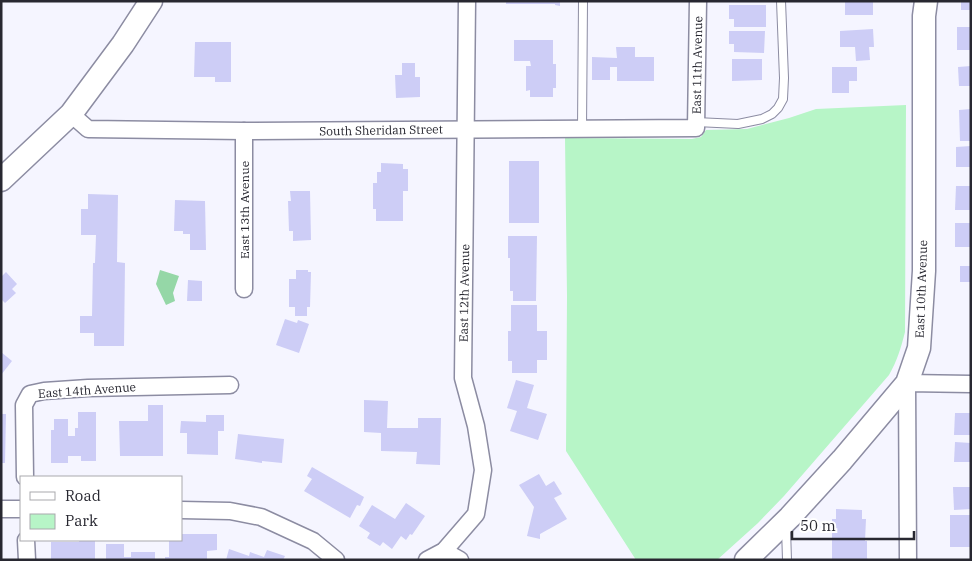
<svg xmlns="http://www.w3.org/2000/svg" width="972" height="561" font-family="'IBM Plex Serif',serif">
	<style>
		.green { fill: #b7f5c7 }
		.water { fill: #95d7a7 }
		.building { fill: #cdcdf6 }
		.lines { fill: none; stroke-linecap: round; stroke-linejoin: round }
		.lane-casing { stroke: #8c8ca2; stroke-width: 10 }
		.street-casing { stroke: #8c8ca2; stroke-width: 19 }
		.secondary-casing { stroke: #8c8ca2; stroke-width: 25 }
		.lane { stroke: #fff; stroke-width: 8 }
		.street { stroke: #fff; stroke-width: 16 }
		.secondary { stroke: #fff; stroke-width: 22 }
		.labels { text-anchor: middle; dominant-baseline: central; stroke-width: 4; stroke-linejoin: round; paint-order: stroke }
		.street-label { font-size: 12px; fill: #282831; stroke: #fff }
	</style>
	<rect width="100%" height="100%" fill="#f5f5ff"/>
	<path class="green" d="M906 105 905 332C901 348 897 361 889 375L784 496 758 523 717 560H636L566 451 567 296 565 138 692 139 701 137 706 130 747 129 789 118 816 109Z"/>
	<path class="water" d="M160 270 179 276 173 293 175 301 166 305 156 284Z"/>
	<g class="building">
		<path d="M506 1H560V6L555 5V4H506Z"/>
		<rect x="845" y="1" width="28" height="14"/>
		<rect x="961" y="1" width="10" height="9"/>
		<path d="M729 5H766V27H734V19H729Z"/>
		<rect x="957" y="27" width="14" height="23"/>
		<path d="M873 29 874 47H869L870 60 856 61 855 47H840V31Z"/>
		<path d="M729 31H765L764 53 734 52V44H729Z"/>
		<path d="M514 40H553V64H556V88H553V97H530V90L526 91V66H531L530 61H514Z"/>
		<path d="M195 42H231V82H215V77H194Z"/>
		<path d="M616 47H635V57H654V81H617V67H610V80H592V57L617 58Z"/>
		<path d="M732 59H762V80L732 81Z"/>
		<path d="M402 63H415V77H420V97L396 98 395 75H402Z"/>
		<path d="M971 66V86H959L958 67Z"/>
		<path d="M832 67H857V81H849V93H832Z"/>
		<path d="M971 109V141H960L959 110Z"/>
		<path d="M971 146V167H956V147Z"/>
		<rect x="509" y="161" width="30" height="62"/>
		<path d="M381 163 403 164V169H408V191H403V221H376V209H373V183H377V172H381Z"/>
		<path d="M956 186H971V210H955Z"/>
		<path d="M290 191H310L311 240 293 241V231H289L288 201H291Z"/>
		<path d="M88 194 118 195 117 262 125 263 124 346H94V333H80V316H92L93 263H95L96 235H81V209H88Z"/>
		<path d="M175 200 205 201 206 250H190V234H183V231H174Z"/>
		<rect x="955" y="223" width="16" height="24"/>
		<path d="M508 236H537L536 301H513V291H510V258H508Z"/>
		<rect x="960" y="266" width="11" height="16"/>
		<path d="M296 270H308V272H311L310 307H307V316H295V307H289V279H296Z"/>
		<path d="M6 272 17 284 12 289 16 293 5 303 1 299V277Z"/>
		<path d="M188 280 202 281V301H187Z"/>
		<path d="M511 305H537V331H547V360H537V373H512V361H508V331H511Z"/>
		<path d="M285 319 297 323 298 320 309 324 299 353 276 345Z"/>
		<path d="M1 352 12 361 1 375Z"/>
		<path d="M516 380 534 385 527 408 547 414 538 440 510 431 517 411 507 408Z"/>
		<path d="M364 400 388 401 387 428H418V418H441L440 465 416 464 417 452 381 451V433L364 432Z"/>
		<path d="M148 405H163V456H120L119 421H148Z"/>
		<path d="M78 412H96V461H81V456H68V463H51V430H54V419H68V436H75V428H78Z"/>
		<path d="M955 413H971V435H954Z"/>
		<path d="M1 414H6L5 463H1Z"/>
		<path d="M206 415H224V431H218V455L187 454V433H180L181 421 206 422Z"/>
		<path d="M238 434 284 439 282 463 262 461V463L235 459Z"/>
		<path d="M955 442 971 443V462H954Z"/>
		<path d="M312 467 364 497 360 506 357 505 350 518 304 491 312 479 307 476Z"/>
		<path d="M539 474 546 486 554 481 562 494 554 498 567 519 540 534V539L527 536 534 507 519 485Z"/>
		<path d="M953 487H971V509L954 510Z"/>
		<path d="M406 503 425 516 412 535 410 534 406 540 401 536 392 549 383 542 380 546 367 538 370 533 359 526 372 505 395 519Z"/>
		<path d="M836 509 862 510V519H866L865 541H867V558L868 560H832V519H836Z"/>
		<rect x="950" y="515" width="21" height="32"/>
		<path d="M181 534H217V550L207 551V559L165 560V557H169V540H181Z"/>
		<path d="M79 540H95V560H51V542H79Z"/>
		<path d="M106 544H124V557H131V552H155V560H106Z"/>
		<path d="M229 549 249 556 250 552 264 557 267 550 285 556 283 560H226Z"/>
	</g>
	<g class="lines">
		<defs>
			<g id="lane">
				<path d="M696 122 738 124 762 119 772 114 778 108 783 99 784 78 781 1"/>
				<path d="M582 129 583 1"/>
				<path d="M786 528 787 560"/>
			</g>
			<g id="street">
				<path d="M71 114 88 129 244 131 696 128 698 1"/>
				<path d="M244 131V289"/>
				<path d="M25 477 24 405 30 394 44 391 88 388 230 385"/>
				<path d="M1 509H21"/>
				<path d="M181 510 230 511 261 517 313 541 336 560"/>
				<path d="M26 540 27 560"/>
				<path d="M444 551 460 560"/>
				<path d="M427 560 444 551 476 514 483 470 476 426 463 378 467 1"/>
				<path d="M908 560 907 383 971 384"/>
			</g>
			<g id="secondary">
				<path d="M1 180 71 114 123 44 151 1"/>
				<path d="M746 560 790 517 842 460 907 383 919 348 924 271V16L926 1"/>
			</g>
		</defs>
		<use href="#lane" class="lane-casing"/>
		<use href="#street" class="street-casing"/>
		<use href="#secondary" class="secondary-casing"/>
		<use href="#lane" class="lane"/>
		<use href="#street" class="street"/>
		<use href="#secondary" class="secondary"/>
	</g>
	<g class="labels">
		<g class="street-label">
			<text transform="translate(697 65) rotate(-89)">East 11th Avenue</text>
			<text transform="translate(381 130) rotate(-1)">South Sheridan Street</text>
			<text transform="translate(244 210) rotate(-90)">East 13th Avenue</text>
			<text transform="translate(921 289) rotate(-88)">East 10th Avenue</text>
			<text transform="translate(464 293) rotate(-89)">East 12th Avenue</text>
			<text transform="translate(87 390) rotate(-4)">East 14th Avenue</text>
		</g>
	</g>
	<rect width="972" height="561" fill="none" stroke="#282831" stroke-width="5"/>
	<rect x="20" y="476" width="162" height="65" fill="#ffffff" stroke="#a9a9ad"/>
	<rect x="30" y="492" width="25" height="8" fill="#ffffff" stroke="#a9a9ad"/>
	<text x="65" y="501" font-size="15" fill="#282831">Road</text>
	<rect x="30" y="514" width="25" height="15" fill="#b7f5c7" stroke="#a9a9ad"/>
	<text x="65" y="526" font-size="15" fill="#282831">Park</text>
	<path d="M792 531v8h122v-8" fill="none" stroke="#282831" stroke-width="2.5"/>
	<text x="800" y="531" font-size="15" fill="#282831" stroke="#ffffff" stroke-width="4" paint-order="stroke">50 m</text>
</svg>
